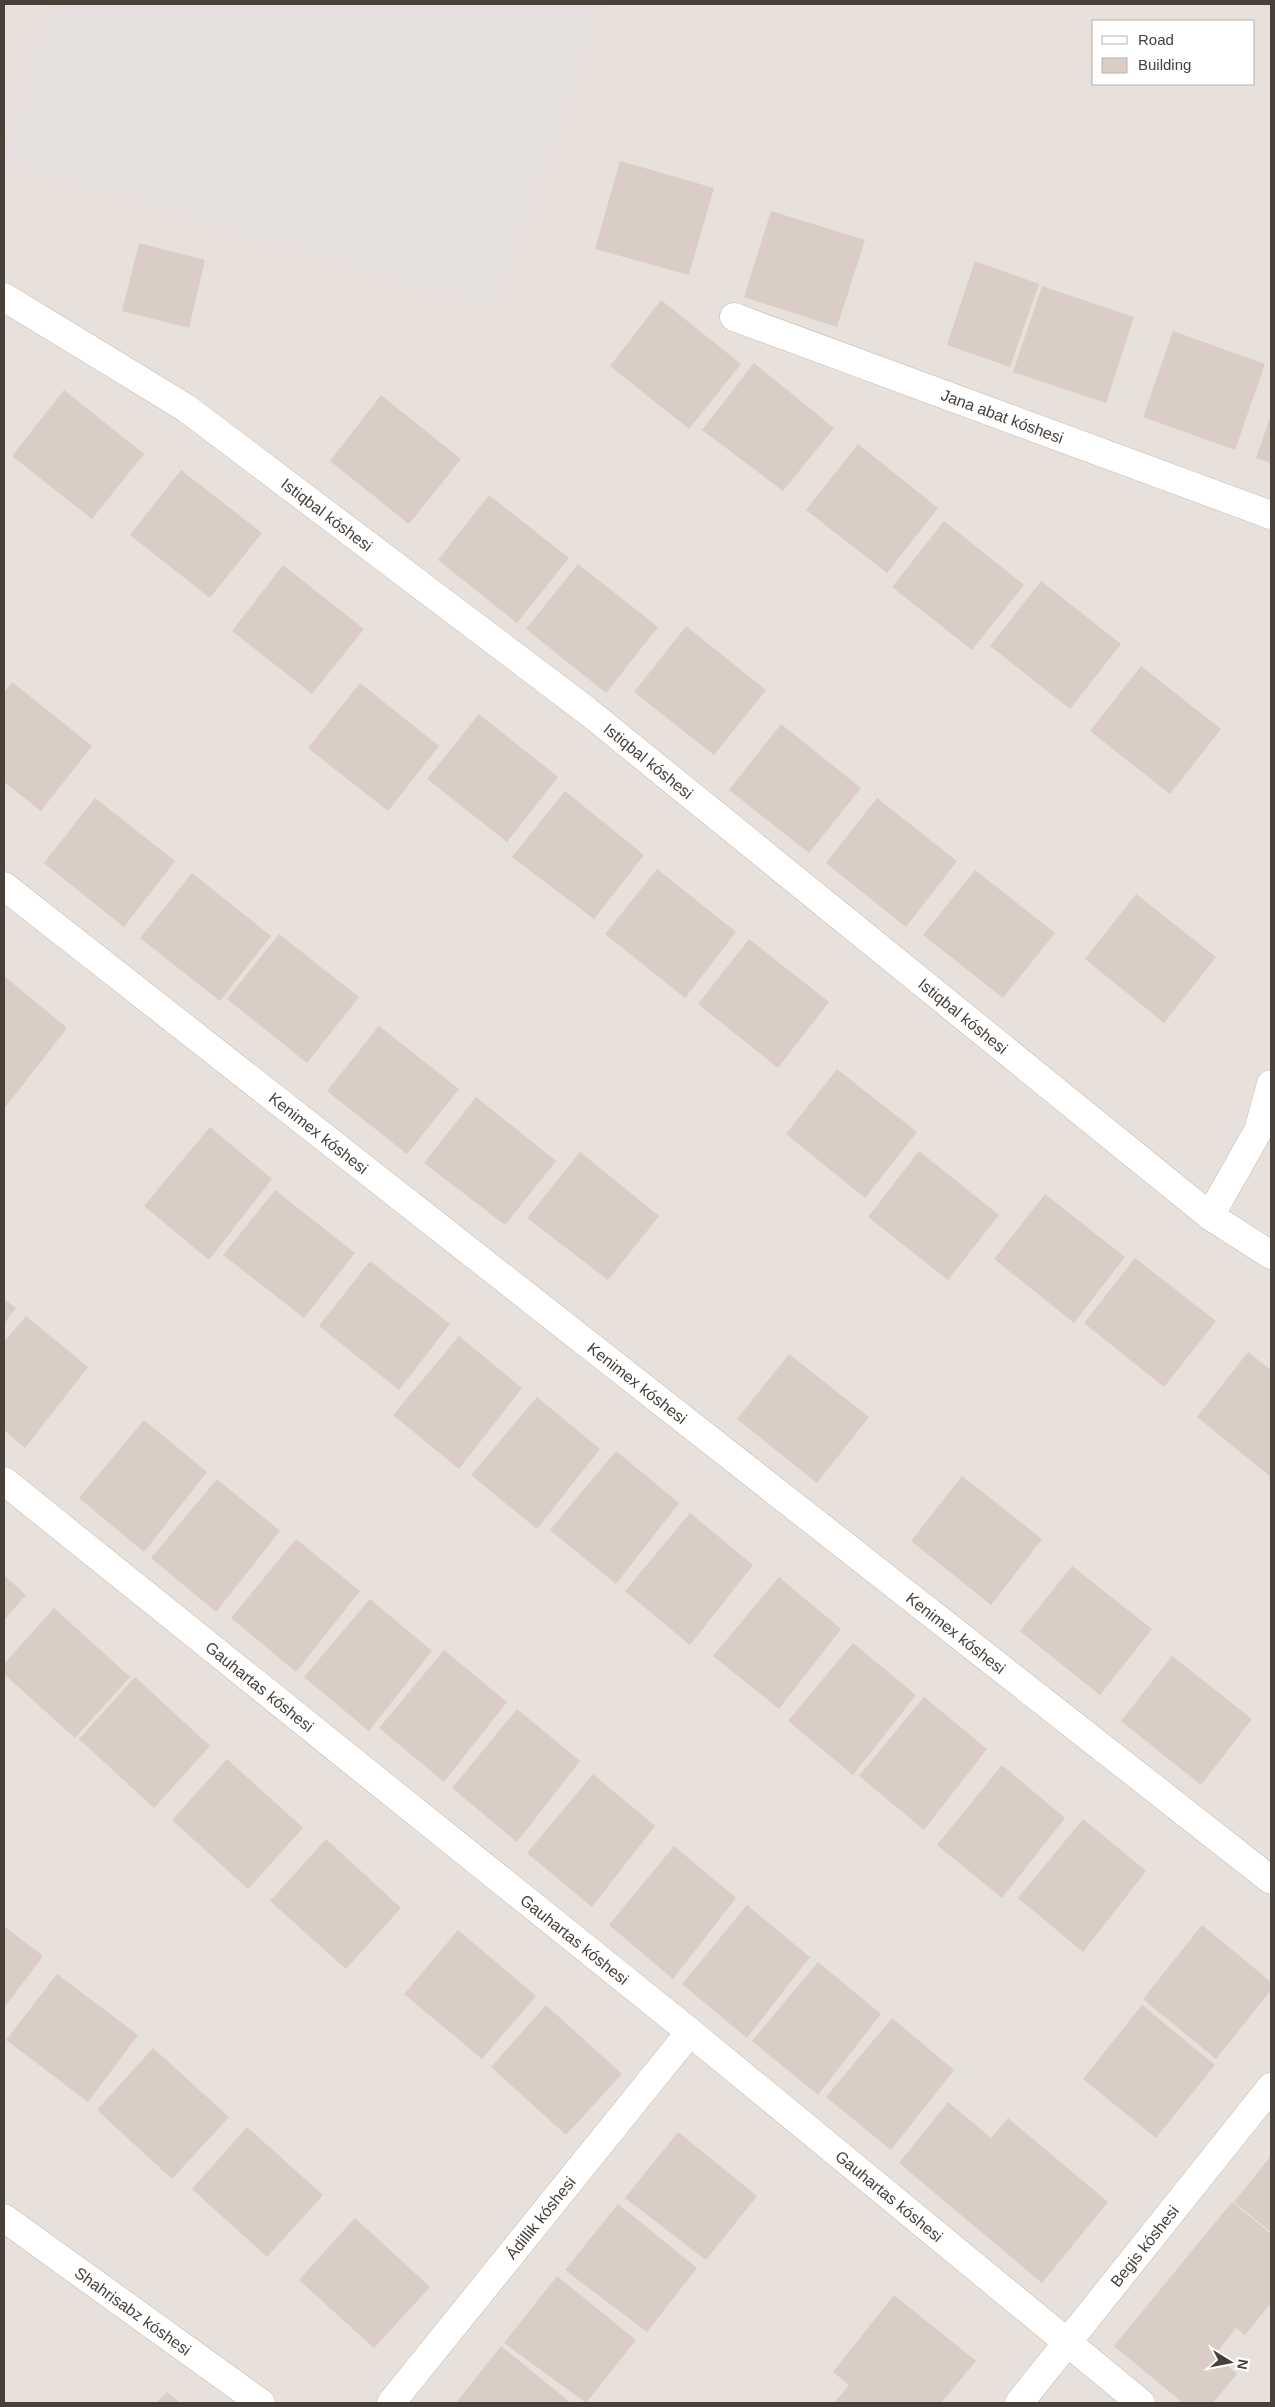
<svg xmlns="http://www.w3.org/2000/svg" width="1275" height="2407" font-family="Arial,sans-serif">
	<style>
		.residential { fill: #e8e1db; fill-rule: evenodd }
		.industrial { fill: #e5e0dd }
		.building { fill: #d9cdc5 }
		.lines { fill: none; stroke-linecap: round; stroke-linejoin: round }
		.minor-casing { stroke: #c3b9b2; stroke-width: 29 }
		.minor { stroke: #fff; stroke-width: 28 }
		.labels { text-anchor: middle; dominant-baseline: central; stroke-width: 5; stroke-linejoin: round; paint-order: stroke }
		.street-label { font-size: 16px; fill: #49403a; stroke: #fff }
	</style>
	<rect width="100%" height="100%" fill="#f5f0ec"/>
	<path class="residential" d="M4 4H1271V2403H4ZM1094 21H1254V84H1094Z"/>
	<path class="industrial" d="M51 4H605L494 312 4 163V148Z"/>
	<g class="building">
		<path d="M620 161 714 188 689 275 595 249Z"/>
		<path d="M771 211 865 240 837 327 744 297Z"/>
		<path d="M139 243 205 260 189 328 122 311Z"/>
		<path d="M975 261 1039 284 1010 367 947 345Z"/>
		<path d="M1042 286 1134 317 1106 403 1013 372Z"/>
		<path d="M661 300 741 364 689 429 610 366Z"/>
		<path d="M1173 331 1265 364 1235 450 1143 417Z"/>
		<path d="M754 363 834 428 783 491 702 430Z"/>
		<path d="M64 390 144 454 92 519 12 456Z"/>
		<path d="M381 395 461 459 409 524 330 461Z"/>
		<path d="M1271 415V463L1256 458Z"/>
		<path d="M858 444 938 508 887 573 806 510Z"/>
		<path d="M181 470 262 533 210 598 130 535Z"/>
		<path d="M489 495 569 558 517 623 438 560Z"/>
		<path d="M944 521 1024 585 972 650 892 587Z"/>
		<path d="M578 564 658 627 606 693 526 629Z"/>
		<path d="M283 565 364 629 312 694 232 631Z"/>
		<path d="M1041 581 1121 644 1070 709 990 646Z"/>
		<path d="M686 626 766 690 714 755 634 692Z"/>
		<path d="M1141 666 1221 729 1170 794 1090 731Z"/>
		<path d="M12 682 92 746 41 811 4 782V693Z"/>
		<path d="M360 683 439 746 388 811 308 748Z"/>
		<path d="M479 714 558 777 507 842 427 779Z"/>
		<path d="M781 724 861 788 809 853 729 790Z"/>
		<path d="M565 791 644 855 594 919 512 857Z"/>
		<path d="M95 798 175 861 124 927 44 863Z"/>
		<path d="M877 798 957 861 906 927 826 863Z"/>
		<path d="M657 869 736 932 685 998 605 934Z"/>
		<path d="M975 870 1055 933 1003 998 923 935Z"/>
		<path d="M192 873 271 936 220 1001 140 938Z"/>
		<path d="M1136 894 1216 957 1164 1023 1085 959Z"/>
		<path d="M279 934 359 997 307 1063 227 999Z"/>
		<path d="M749 939 829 1002 778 1068 698 1004Z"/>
		<path d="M4 976 67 1028 4 1109Z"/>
		<path d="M379 1026 459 1089 407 1154 327 1091Z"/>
		<path d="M837 1069 917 1132 865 1198 786 1134Z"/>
		<path d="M476 1097 556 1161 505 1225 424 1163Z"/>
		<path d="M210 1127 272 1179 209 1260 144 1206Z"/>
		<path d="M919 1151 999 1215 948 1280 868 1217Z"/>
		<path d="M580 1152 659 1216 608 1280 527 1218Z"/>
		<path d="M275 1190 355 1253 304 1318 223 1255Z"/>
		<path d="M1045 1194 1125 1257 1074 1323 994 1259Z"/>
		<path d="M1135 1258 1216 1321 1164 1387 1084 1323Z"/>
		<path d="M370 1261 450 1324 399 1390 319 1326Z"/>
		<path d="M4 1299 16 1308 4 1324Z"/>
		<path d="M26 1316 88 1367 25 1448 4 1430V1342Z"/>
		<path d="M459 1336 522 1388 459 1469 393 1415Z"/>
		<path d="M1248 1352 1271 1370V1477L1197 1417Z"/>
		<path d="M789 1354 869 1417 817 1483 737 1419Z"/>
		<path d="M537 1397 600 1449 537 1529 471 1475Z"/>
		<path d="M144 1420 207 1472 144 1552 79 1498Z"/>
		<path d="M616 1451 679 1503 616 1584 550 1530Z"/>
		<path d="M962 1476 1042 1539 991 1605 911 1541Z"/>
		<path d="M217 1479 280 1531 216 1612 151 1558Z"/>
		<path d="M690 1513 753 1565 690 1645 625 1591Z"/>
		<path d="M296 1539 360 1591 296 1672 231 1618Z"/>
		<path d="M1072 1566 1152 1629 1100 1695 1020 1631Z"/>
		<path d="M4 1575 26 1595 4 1620Z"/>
		<path d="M779 1577 841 1629 779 1709 713 1656Z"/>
		<path d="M370 1599 432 1651 369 1731 304 1677Z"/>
		<path d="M54 1608 130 1677 75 1738 4 1674V1664Z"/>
		<path d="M853 1643 916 1695 853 1775 788 1721Z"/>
		<path d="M444 1650 507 1702 444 1782 379 1728Z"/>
		<path d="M1172 1656 1252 1719 1201 1785 1121 1721Z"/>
		<path d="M135 1677 210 1746 154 1808 79 1739Z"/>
		<path d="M924 1697 987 1749 924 1830 859 1776Z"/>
		<path d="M517 1709 580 1761 517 1842 452 1788Z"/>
		<path d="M227 1759 303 1828 248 1889 172 1820Z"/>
		<path d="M1002 1765 1065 1818 1002 1898 937 1845Z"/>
		<path d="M593 1774 655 1826 592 1907 527 1853Z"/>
		<path d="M1083 1819 1146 1871 1083 1952 1018 1898Z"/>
		<path d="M326 1839 401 1908 346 1969 270 1901Z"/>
		<path d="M674 1846 736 1898 673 1979 609 1925Z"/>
		<path d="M747 1905 810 1957 747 2038 682 1984Z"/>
		<path d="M1202 1925 1271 1982V1990L1216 2059 1143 1999Z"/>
		<path d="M4 1926 43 1956 4 2008Z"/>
		<path d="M458 1930 536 1996 482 2059 404 1994Z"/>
		<path d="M818 1962 881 2014 818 2095 752 2041Z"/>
		<path d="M57 1974 138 2035 88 2102 6 2040Z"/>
		<path d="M546 2005 622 2074 566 2135 491 2067Z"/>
		<path d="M1142 2005 1215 2065 1156 2138 1083 2079Z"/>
		<path d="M892 2018 954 2070 891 2150 826 2097Z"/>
		<path d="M153 2048 229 2117 172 2179 97 2110Z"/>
		<path d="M948 2102 991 2138 1008 2118 1108 2202 1042 2283 899 2163Z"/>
		<path d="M247 2127 323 2195 267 2257 192 2189Z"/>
		<path d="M678 2132 757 2196 706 2260 625 2198Z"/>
		<path d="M1271 2156V2232L1234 2202Z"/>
		<path d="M1232 2202 1271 2234V2303L1245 2335 1236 2328 1215 2355 1237 2374 1213 2403H1183L1114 2346Z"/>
		<path d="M618 2204 697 2268 647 2332 565 2270Z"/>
		<path d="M355 2218 430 2287 374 2348 299 2280Z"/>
		<path d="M557 2276 636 2340 586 2403 504 2343Z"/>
		<path d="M894 2295 976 2361 941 2403H834L849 2385 833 2372Z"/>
		<path d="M501 2346 571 2403H456Z"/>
		<path d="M167 2392 180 2403H156Z"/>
	</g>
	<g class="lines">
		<defs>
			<g id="minor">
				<path id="s1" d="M4 297 186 408 586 710 1210 1216 1271 1255"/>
				<path id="s2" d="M734 317 1271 515"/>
				<path id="s3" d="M4 886 1271 1880"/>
				<path d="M1210 1216 1258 1131 1271 1084"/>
				<path id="s4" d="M4 1481 690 2032 1141 2403"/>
				<path id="s5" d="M4 2218 261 2403"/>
				<path id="s6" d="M391 2403 690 2032"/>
				<path id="s7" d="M1019 2403 1271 2087"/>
			</g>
		</defs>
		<use href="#minor" class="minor-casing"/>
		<use href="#minor" class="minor"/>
	</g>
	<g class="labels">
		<g class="street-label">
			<text stroke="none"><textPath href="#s2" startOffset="286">Jana abat kóshesi</textPath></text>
			<text stroke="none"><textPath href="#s1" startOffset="390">Istiqbal kóshesi</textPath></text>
			<text stroke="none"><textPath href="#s1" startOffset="795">Istiqbal kóshesi</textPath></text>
			<text stroke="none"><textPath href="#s1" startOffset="1200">Istiqbal kóshesi</textPath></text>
			<text stroke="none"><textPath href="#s3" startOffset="400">Kenimex kóshesi</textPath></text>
			<text stroke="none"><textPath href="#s3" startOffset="805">Kenimex kóshesi</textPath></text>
			<text stroke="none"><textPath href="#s3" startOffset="1210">Kenimex kóshesi</textPath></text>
			<text stroke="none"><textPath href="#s4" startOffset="328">Gauhartas kóshesi</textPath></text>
			<text stroke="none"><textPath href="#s4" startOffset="732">Gauhartas kóshesi</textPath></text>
			<text stroke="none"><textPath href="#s4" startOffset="1138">Gauhartas kóshesi</textPath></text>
			<text stroke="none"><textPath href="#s6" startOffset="238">Ádillik kóshesi</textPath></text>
			<text stroke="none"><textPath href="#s7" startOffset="201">Begis kóshesi</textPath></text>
			<text stroke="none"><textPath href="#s5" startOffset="159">Shahrisabz kóshesi</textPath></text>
		</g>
	</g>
	<rect width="1275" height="2407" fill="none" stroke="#49403a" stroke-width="10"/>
	<rect x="1092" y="20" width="162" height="65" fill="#ffffff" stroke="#b6b3b0"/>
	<rect x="1102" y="36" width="25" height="8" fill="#ffffff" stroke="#b6b3b0"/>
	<text x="1138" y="45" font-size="15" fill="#49403a">Road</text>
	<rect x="1102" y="58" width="25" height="15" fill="#d9cdc5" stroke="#b6b3b0"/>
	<text x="1138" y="70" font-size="15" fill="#49403a">Building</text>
	<g transform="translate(1230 2362) rotate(100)" stroke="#ffffff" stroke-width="4" paint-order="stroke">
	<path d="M0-4L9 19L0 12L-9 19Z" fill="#49403a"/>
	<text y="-8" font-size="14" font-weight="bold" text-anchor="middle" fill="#49403a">N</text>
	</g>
</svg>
